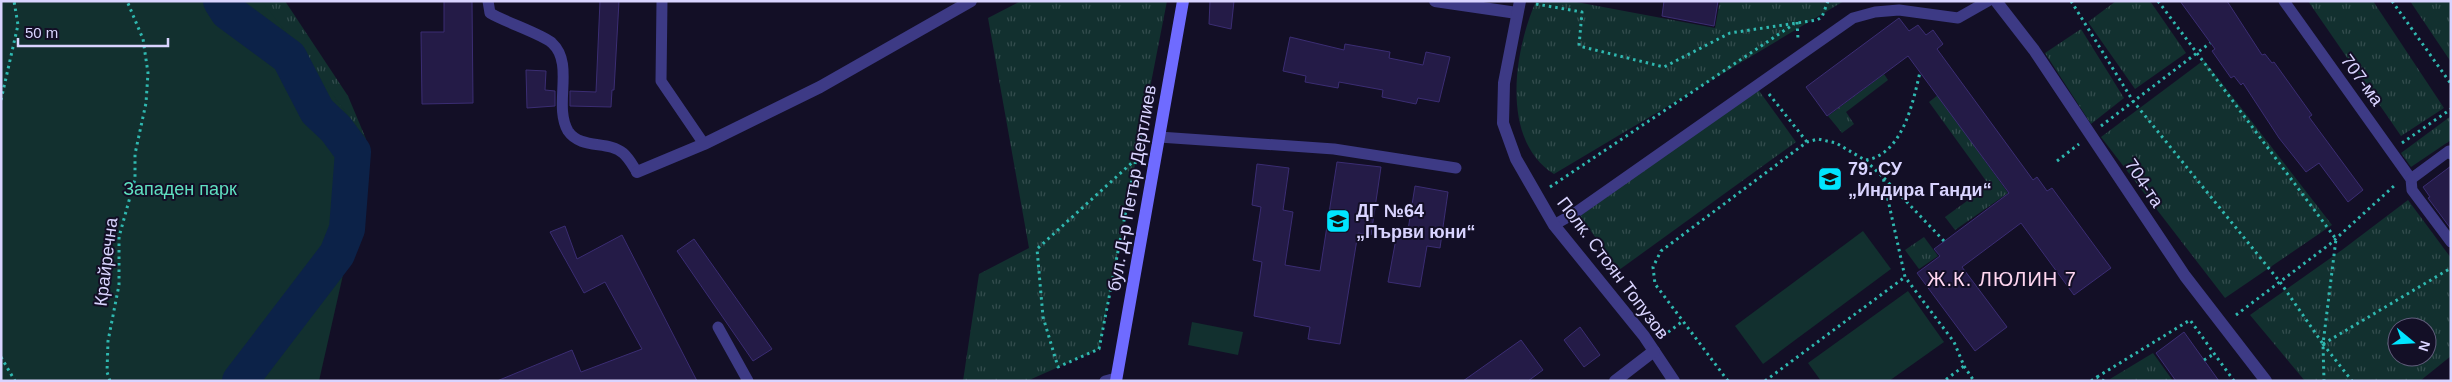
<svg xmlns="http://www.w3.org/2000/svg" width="2452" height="382" font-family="Arial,sans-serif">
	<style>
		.grass { fill: url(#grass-tufts); fill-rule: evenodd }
		.green { fill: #12302f }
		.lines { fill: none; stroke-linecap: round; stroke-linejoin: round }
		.river { stroke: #0c2248; stroke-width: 36 }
		.building { fill: #241b47; stroke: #3b2d73 }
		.path { stroke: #2fb8b0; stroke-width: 3; stroke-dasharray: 2.5 4; stroke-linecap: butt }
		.lane { stroke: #3d3a85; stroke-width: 11 }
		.street { stroke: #3d3a85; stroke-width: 12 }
		.secondary { stroke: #6f6bff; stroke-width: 12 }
		.labels { text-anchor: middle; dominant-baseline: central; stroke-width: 4; stroke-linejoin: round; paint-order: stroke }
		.street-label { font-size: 18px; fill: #d9d4ff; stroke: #130f26 }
		.poi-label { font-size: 18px; font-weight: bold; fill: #d9d4ff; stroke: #130f26; text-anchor: start }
		.park-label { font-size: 18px; fill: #5fe0c0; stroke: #130f26 }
		.quarter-label { font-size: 20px; letter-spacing: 1px; fill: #ffd6f0; stroke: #130f26 }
	</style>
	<defs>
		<pattern id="grass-tufts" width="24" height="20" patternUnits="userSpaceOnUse" patternTransform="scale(1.25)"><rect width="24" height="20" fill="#12302f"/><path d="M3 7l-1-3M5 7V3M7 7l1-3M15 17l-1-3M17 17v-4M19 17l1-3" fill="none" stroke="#344d4e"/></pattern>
	</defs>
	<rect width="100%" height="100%" fill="#130f26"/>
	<g class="grass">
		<path d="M261 1H285L348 96 366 139 321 84Z"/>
		<path d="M1021 1H1167L1099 349 1027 381H963L979 274 1029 248 988 18Z"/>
		<path d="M1536 1H1571L1715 28 1720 1H1844L1554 174C1500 140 1514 51 1536 1Z"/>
		<path d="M2116 1H2150L2186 53 2135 89 2088 22Z"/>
		<path d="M2308 1H2373L2444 108 2401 136Z"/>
		<path d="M2410 1H2451V62Z"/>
		<path d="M2081 29 2124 98 2091 124 2045 53Z"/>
		<path d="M2204 60 2332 225 2225 298 2101 137Z"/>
		<path d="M1884 74 1888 80 1846 112 1854 124 1842 133 1828 116Z"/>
		<path d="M1757 88 1796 142 1619 270 1580 216Z"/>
		<path d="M1938 95 2008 193 1955 230 1945 217 1989 185 1929 102Z"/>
		<path d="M2451 116V140L2411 167 2401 153Z"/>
		<path d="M2408 200 2451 258V356L2420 381H2305L2250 315 2342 250ZM2397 327H2427V357H2397Z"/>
		<path d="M1924 237 1938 256 1919 269 1905 250Z"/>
		<path d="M2153 353 2173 381 2110 379Z"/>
	</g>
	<g class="green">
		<path d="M1 1H262L366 139 357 213 319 381H1Z"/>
		<path d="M1863 231 1891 269 1763 364 1735 326Z"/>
		<path d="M1908 291 1944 342 1889 381H1821L1808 363Z"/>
		<path d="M1192 322 1243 332 1238 355 1188 345Z"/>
	</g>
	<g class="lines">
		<path class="river" d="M221 1 228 12 289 57 317 111 336 129 353 152 347 229 337 254 240 381"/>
	</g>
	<g class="building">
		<path d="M444 1H472L473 103 422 104 421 32H444Z"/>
		<path d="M600 1H619L614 90H612L611 107 570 106V91L596 92Z"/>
		<path d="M1210 1H1234L1231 29 1209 24Z"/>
		<path d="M1664 1H1718L1714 26 1662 16Z"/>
		<path d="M2180 1H2227L2262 55 2265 54 2272 63 2274 62 2312 115 2309 117 2363 190 2348 202 2319 163 2306 172 2279 138 2243 83 2241 85 2234 76 2231 78 2212 51 2215 49Z"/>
		<path d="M1899 18 1909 31 1918 25 1926 35 1933 30 1943 44 1937 49 2033 180 2037 177 2047 191 2052 188 2111 268 2074 295 2021 223 1962 267 2007 327 1975 351 1917 273 1940 256 1934 249 2009 193 1908 56 1827 116 1806 87Z"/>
		<path d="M1290 37 1344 50 1345 44 1390 52 1389 58 1423 65 1426 52 1450 57 1439 102 1418 98 1416 104 1382 97 1383 90 1339 82 1338 88 1305 82 1306 76 1283 71Z"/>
		<path d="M526 70 546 71 545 90 555 91V106L527 108Z"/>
		<path d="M1337 162 1381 167 1371 235 1358 233 1340 344 1308 339 1310 327 1254 316 1262 262 1253 260 1261 207 1252 205 1257 164 1289 168 1283 210 1293 212 1285 265 1320 271Z"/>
		<path d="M2451 166V229L2428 198 2430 197 2423 187Z"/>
		<path d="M1415 186 1448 192 1440 248 1427 246 1420 287 1388 282 1398 228 1408 230Z"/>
		<path d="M565 226 577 259 622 235 697 381H497L572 350 581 372 642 349 605 282 584 293 550 232Z"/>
		<path d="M694 239 772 349 753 361 677 251Z"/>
		<path d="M1580 327 1600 355 1584 367 1564 340Z"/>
		<path d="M2184 332 2219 381H2176L2156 353Z"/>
		<path d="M1521 340 1543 370 1528 381H1463Z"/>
	</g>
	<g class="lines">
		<g class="path">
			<path d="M2071 1 2133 101 2280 282 2323 344 2324 381"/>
			<path d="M2158 1 2336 239 2323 344 2352 381"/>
			<path d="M2392 1 2451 84"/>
			<path d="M1536 4 1582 12 1579 46 1664 67 1730 33 1817 20 1822 17 1828 1"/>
			<path d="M1797 22 1798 39"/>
			<path d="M1769 94 1807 142"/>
			<path d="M1 100 18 25 14 1"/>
			<path d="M2101 126 2210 43"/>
			<path d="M2402 143 2451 109"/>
			<path d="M1136 159 1037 249 1043 317 1058 367 1099 349 1136 159 1141 135"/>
			<path d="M1866 160C1903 154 1913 102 1920 72"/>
			<path d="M2057 161 2079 144"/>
			<path d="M1884 178 1944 241"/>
			<path d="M1550 187 1794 24"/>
			<path d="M2236 315 2330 244 2395 185"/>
			<path d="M1663 336 1683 321"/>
			<path d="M2323 344 2451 268"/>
			<path d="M1 357 15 381"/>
			<path d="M2204 360 2214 354"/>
			<path d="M1964 366 1974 381"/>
			<path d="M2097 377 2190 320 2234 381"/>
			<path d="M110 381 107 372 108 341 119 285V237L135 179V154L146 103 148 73 143 39 127 1"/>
			<path d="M1728 381 1655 284 1653 267 1661 251 1807 142 1818 139 1836 143 1865 160 1883 177 1905 277 1954 342 1964 366 1944 381"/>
			<path d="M1765 381 1905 277"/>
			<path d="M2091 381 2097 377 2104 381"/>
		</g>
		<g class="lane">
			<path d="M488 1 490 13C505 22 544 35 552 43 575 64 553 105 568 131 581 150 608 140 623 153 629 158 633 166 637 172"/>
			<path d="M662 1 661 81 704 144"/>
			<path d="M2284 1 2411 179 2412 190 2451 242"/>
			<path d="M1159 137 1334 149 1456 168"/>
			<path d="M2411 179 2449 151 2451 154"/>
			<path d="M1554 225 1575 213 1853 18 1875 12 1899 10 1958 18 1988 1"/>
			<path d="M718 327 748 381"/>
			<path d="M1105 381 1116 378"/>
		</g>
		<g class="street">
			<path d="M1435 1 1517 13"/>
			<path d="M1520 1 1504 83 1503 123 1516 159 1554 225 1644 336 1674 381"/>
			<path d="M1996 1 2034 50 2185 276 2266 381"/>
			<path d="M637 172 704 144 820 87 971 1"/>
			<path d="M1615 381 1654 351"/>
		</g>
		<path class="secondary" d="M1116 381 1183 1"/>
	</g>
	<defs>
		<symbol id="school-square" viewBox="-11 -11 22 22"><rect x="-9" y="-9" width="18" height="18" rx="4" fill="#00e5ff" stroke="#130f26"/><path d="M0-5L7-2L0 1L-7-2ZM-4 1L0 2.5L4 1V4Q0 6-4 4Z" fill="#111"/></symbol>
	</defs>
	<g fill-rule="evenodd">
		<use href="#school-square" x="1816" y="165" width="28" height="28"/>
		<use href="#school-square" x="1324" y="207" width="28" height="28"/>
	</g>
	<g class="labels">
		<g class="street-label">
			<text transform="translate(2362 80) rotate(54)">707-ма</text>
			<text transform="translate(2144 183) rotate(56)">704-та</text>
			<text transform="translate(1132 188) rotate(-80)">бул. Д-р Петър Дертлиев</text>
			<text transform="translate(106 262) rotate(-83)">Крайречна</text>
			<text transform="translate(1613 268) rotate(53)">Полк. Стоян Топузов</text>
		</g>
		<g class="poi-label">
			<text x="1848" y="169">79. СУ<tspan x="1848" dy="21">„Индира Ганди“</tspan></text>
			<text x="1356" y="211">ДГ №64<tspan x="1356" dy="21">„Първи юни“</tspan></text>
		</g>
		<g class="park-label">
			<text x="180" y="189">Западен парк</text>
		</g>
		<g class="quarter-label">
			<text x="2002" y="279">Ж.К. ЛЮЛИН 7</text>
		</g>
	</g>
	<rect width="2452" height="382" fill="none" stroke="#d9d4ff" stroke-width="5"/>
	<g transform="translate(2412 342) rotate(108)"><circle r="24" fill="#130f26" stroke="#625e7d"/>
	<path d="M0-4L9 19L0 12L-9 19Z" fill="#00e5ff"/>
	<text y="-8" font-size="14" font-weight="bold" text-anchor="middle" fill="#d9d4ff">N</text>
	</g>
	<path d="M18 38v8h150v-8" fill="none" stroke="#d9d4ff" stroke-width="2.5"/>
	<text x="25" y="38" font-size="15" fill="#d9d4ff" stroke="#130f26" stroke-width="4" paint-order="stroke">50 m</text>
</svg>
